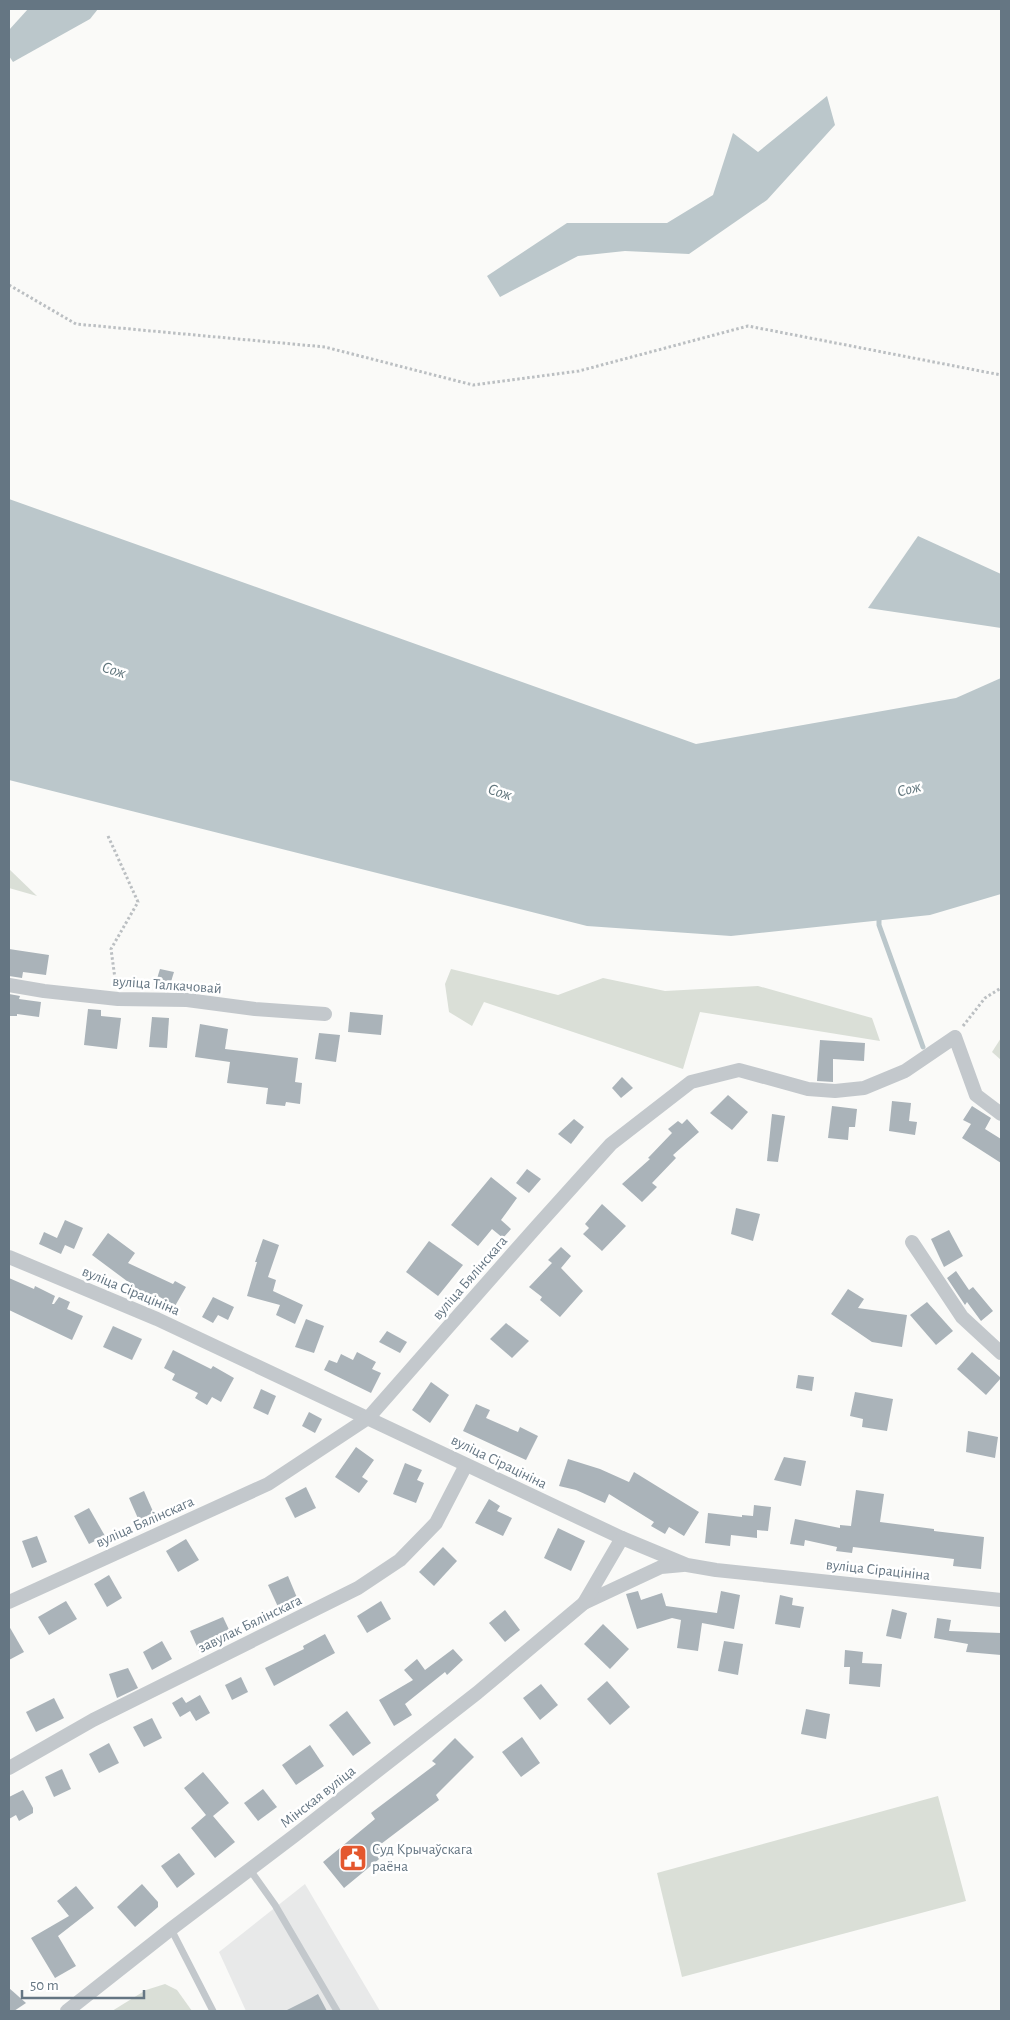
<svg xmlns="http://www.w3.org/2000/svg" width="1010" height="2020" font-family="'Alegreya Sans',sans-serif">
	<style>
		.built { fill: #e8e9e9 }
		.green { fill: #dadfd7 }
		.water { fill: #bbc7cb }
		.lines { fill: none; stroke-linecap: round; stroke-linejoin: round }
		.stream { stroke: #bbc7cb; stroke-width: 5 }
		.building { fill: #aab3b9 }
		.path { stroke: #bbbfc2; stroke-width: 3; stroke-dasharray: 2.5 2.5; stroke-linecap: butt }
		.lane { stroke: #c3c8cc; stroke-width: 7 }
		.street { stroke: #c3c8cc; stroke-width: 14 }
		.labels { text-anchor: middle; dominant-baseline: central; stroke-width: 5; stroke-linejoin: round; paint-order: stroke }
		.street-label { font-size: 15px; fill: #657683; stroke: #fff }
		.poi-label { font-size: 15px; fill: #657683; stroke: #fff; text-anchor: start }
		.water-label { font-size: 16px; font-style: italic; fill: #60757c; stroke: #fff }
	</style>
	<rect width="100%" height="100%" fill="#fafaf8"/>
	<path class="built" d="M305 1884 380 2011H246L219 1952Z"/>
	<g class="green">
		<path d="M9 869 37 896 9 888Z"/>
		<path d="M451 969 558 995 603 978 665 991 758 986 872 1018 880 1041 700 1012 683 1069 484 1002 472 1026 449 1012 445 984Z"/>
		<path d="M1001 1038V1060L992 1052Z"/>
		<path d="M938 1796 966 1901 682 1977 657 1873Z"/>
		<path d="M165 1984 177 1990 192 2011H112L146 1990Z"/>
	</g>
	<g class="water">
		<path d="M28 9H98L90 19 13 62 9 56V30Z"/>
		<path d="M827 96 835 125 767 200 689 254 625 251 578 256 500 297 487 276 567 223H667L713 195 733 133 758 152Z"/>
		<path d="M9 499 696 744 956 698 1001 678V894L930 915 731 936 587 926 9 780Z"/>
		<path d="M918 536 1001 574V628L868 608Z"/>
	</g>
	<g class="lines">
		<path class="stream" d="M879 915V925L923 1047"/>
	</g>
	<g class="building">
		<path d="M9 949 49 955 46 975 23 972 22 978 9 976Z"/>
		<path d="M160 969 174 972 170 985 156 982Z"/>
		<path d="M9 994 20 996 19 999 41 1002 39 1017 17 1014V1016H9Z"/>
		<path d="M88 1009 101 1010V1016L121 1018 117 1049 84 1045Z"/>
		<path d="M350 1012 383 1015 381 1035 348 1032Z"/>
		<path d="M152 1017 169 1018 167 1048 149 1047Z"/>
		<path d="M200 1024 228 1029 225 1049 298 1058 295 1082 302 1083 300 1104 286 1102 285 1106 266 1104 268 1088 227 1083 230 1062 195 1057Z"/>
		<path d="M319 1033 340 1035 336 1062 315 1059Z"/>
		<path d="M820 1040 865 1043 864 1061 833 1059V1082L817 1081Z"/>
		<path d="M622 1077 633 1088 621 1098 612 1088Z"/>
		<path d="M728 1095 748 1112 732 1130 710 1113Z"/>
		<path d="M892 1101 911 1103 909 1121 917 1122 915 1135 889 1131Z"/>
		<path d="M832 1106 857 1109 855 1127H849L848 1140 828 1138Z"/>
		<path d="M972 1106 991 1118 985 1129 1001 1139V1163L962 1138 971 1124 963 1120Z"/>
		<path d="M772 1114 785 1116 778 1162 767 1161Z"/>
		<path d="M574 1119 584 1127 571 1144 558 1134Z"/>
		<path d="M687 1119 699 1132 673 1155 676 1158 652 1183 657 1187 642 1202 622 1184 650 1159 648 1158 672 1133 668 1129 678 1121 682 1124Z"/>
		<path d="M527 1169 541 1179 529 1193 516 1183Z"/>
		<path d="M491 1177 517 1198 501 1220 511 1229 503 1238 492 1229 478 1246 451 1225Z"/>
		<path d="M602 1204 626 1226 602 1251 583 1234 589 1228 585 1224Z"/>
		<path d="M736 1208 760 1214 753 1241 731 1234Z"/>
		<path d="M65 1220 83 1228 74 1249 65 1245 61 1254 39 1244 44 1232 57 1238Z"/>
		<path d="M949 1230 963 1256 944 1267 931 1239Z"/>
		<path d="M108 1233 135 1253 128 1263 173 1284 175 1281 186 1287 175 1306 153 1293 150 1299 133 1292 135 1287 92 1255Z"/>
		<path d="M263 1239 279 1245 268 1277 276 1280 273 1291 303 1305 295 1324 276 1315 280 1305 247 1296 257 1262H255Z"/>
		<path d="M429 1241 463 1265 438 1296 406 1272Z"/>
		<path d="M561 1247 571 1256 561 1268 583 1291 560 1317 540 1300 542 1297 529 1287 552 1263 548 1260Z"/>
		<path d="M956 1271 969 1290 973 1287 993 1311 981 1321 967 1302 965 1305 947 1278Z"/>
		<path d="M9 1278 34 1289 35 1286 55 1296 52 1304H54L59 1297 70 1302 67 1309 83 1316 72 1340 9 1310Z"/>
		<path d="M848 1289 864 1299 858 1308 907 1315 902 1347 872 1342 831 1314Z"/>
		<path d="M213 1297 234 1307 228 1320 218 1315 213 1323 202 1317Z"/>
		<path d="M927 1302 953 1331 936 1345 910 1315Z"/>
		<path d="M306 1319 324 1326 314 1353 295 1347Z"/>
		<path d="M506 1323 529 1341 512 1358 490 1339Z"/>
		<path d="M113 1326 142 1339 132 1360 103 1347Z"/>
		<path d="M387 1331 407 1342 400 1353 379 1342Z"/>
		<path d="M173 1350 211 1369 213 1366 234 1378 221 1402 212 1397 207 1405 195 1398 198 1393 172 1380 175 1374 164 1368Z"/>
		<path d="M357 1352 376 1362 372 1369 381 1373 371 1393 324 1370 329 1360 337 1363 341 1354 353 1360Z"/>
		<path d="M972 1352 1001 1378 986 1395 957 1369Z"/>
		<path d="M798 1375 814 1377 812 1391 796 1388Z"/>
		<path d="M431 1382 449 1395 430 1423 412 1410Z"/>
		<path d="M261 1389 276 1396 268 1415 253 1408Z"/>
		<path d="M855 1392 893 1399 887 1431 862 1427 863 1419 850 1416Z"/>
		<path d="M476 1404 490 1410 486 1418 518 1432 520 1427 538 1436 526 1460 463 1431Z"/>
		<path d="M309 1412 322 1419 315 1433 302 1426Z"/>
		<path d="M968 1431 998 1437 995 1458 966 1452Z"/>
		<path d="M356 1447 374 1460 362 1477 368 1481 359 1493 335 1477Z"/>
		<path d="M784 1457 806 1461 801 1486 774 1480Z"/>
		<path d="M568 1459 600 1469 629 1482 634 1472 699 1512 684 1536 669 1527 665 1534 651 1526 654 1522 609 1494 605 1503 576 1490 559 1486Z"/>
		<path d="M405 1463 422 1470 417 1480 424 1483 416 1503 393 1494Z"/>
		<path d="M306 1487 316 1508 295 1518 285 1498Z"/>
		<path d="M856 1490 884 1494 880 1522 934 1529V1531L984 1537 981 1569 953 1566 954 1559 853 1547 852 1553 836 1551 837 1547 805 1540 804 1546 790 1544 795 1519 840 1528V1525L851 1526Z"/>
		<path d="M144 1491 155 1516 140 1523 129 1498Z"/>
		<path d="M489 1499 500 1506 497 1511 512 1518 503 1536 475 1523Z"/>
		<path d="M754 1505 771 1507 768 1531 757 1530V1538L731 1535 730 1546 705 1543 708 1513 742 1517V1515L753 1516Z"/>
		<path d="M89 1508 105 1536 89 1544 74 1516Z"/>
		<path d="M558 1528 585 1541 571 1571 544 1558Z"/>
		<path d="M37 1536 47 1562 32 1568 22 1541Z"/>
		<path d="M186 1539 199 1560 178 1572 166 1551Z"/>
		<path d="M443 1547 457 1561 434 1586 419 1572Z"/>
		<path d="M109 1575 122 1598 107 1607 94 1584Z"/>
		<path d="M288 1576 298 1600 279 1609 268 1585Z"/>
		<path d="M638 1591 641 1600 662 1593 666 1606 717 1613 721 1591 740 1595 734 1629 702 1623 698 1651 677 1648 681 1620 672 1618 637 1629 626 1594Z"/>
		<path d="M780 1595 793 1598 792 1605 804 1607 800 1628 775 1624Z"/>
		<path d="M66 1601 77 1619 49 1635 38 1617Z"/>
		<path d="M381 1601 391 1619 367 1633 357 1616Z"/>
		<path d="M892 1609 907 1613 901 1639 886 1636Z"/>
		<path d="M505 1610 520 1630 505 1642 489 1623Z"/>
		<path d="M223 1617 232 1636 199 1651 190 1631Z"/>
		<path d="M937 1618 951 1620 949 1631 1001 1633V1655L966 1652 968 1644 934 1638Z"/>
		<path d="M603 1624 629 1649 610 1669 584 1644Z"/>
		<path d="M9 1626 24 1652 9 1660Z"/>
		<path d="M325 1634 335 1653 274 1686 265 1668 304 1649 303 1646Z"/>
		<path d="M162 1641 172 1659 152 1670 143 1652Z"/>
		<path d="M724 1641 743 1644 738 1675 718 1671Z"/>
		<path d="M453 1649 463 1660 447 1675 445 1672 405 1704 412 1715 394 1726 379 1700 413 1680 404 1670 417 1659 425 1670Z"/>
		<path d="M845 1650 863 1652 862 1663 882 1664 880 1687 849 1684 850 1667H844Z"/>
		<path d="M128 1668 138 1688 117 1698 109 1674Z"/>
		<path d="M241 1677 248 1692 232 1700 225 1685Z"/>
		<path d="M607 1681 630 1707 610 1725 587 1699Z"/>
		<path d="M541 1684 558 1705 540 1720 523 1698Z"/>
		<path d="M200 1695 210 1713 196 1721 190 1711 180 1717 172 1703 182 1697 186 1703Z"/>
		<path d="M54 1698 64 1718 36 1732 26 1712Z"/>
		<path d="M806 1709 830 1714 826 1739 801 1734Z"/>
		<path d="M347 1711 371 1743 353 1756 329 1725Z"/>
		<path d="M152 1718 162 1738 144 1747 133 1727Z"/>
		<path d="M522 1737 540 1763 521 1777 502 1752Z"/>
		<path d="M455 1738 474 1757 436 1795 439 1800 377 1847 384 1855 344 1888 323 1862 375 1819 371 1813 436 1764 432 1761Z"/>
		<path d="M109 1743 119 1763 99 1773 89 1754Z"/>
		<path d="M310 1745 324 1766 296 1785 282 1765Z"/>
		<path d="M62 1769 71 1789 54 1797 45 1777Z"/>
		<path d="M203 1772 229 1803 213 1816 235 1842 215 1858 191 1828 206 1815 184 1788Z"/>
		<path d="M263 1789 277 1807 258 1821 244 1803Z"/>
		<path d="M23 1790 33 1808V1813L19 1821 16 1815 9 1819V1797Z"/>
		<path d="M179 1853 195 1874 177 1888 161 1866Z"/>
		<path d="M142 1884 158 1902V1907L135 1927 117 1907Z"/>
		<path d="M76 1886 94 1908 58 1936 76 1966 55 1978 31 1938 69 1916 57 1901Z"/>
		<path d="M9 1988 26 2003 14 2011H9Z"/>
		<path d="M318 1994 327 2011H285L311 1998Z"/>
	</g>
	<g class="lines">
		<g class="path">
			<path d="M9 285 76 324 325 347 473 385 579 371 748 326 1001 375"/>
			<path d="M108 836 138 902 111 949 116 986"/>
			<path d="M963 1026 985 998 1001 988"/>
		</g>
		<g class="lane">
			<path d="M250 1870 275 1905 337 2011"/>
			<path d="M171 1929 213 2011"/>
		</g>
		<g class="street">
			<path d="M9 985 44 991 118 999 187 1000 255 1009 325 1014"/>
			<path d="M912 1242 962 1317 1001 1353"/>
			<path d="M9 1257 157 1319 622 1538 687 1565 716 1570 1001 1600"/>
			<path d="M9 1602 268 1484 368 1418 537 1226 611 1144 691 1082 739 1070 808 1089 835 1091 864 1088 905 1071 955 1037 976 1095 1001 1114"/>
			<path d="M584 1603 661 1567 683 1565"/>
			<path d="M9 1768 93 1720 358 1588 400 1560 436 1523 466 1465"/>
			<path d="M67 2011 171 1929 294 1836 477 1693 584 1603 622 1538"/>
		</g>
	</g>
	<defs>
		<symbol id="civic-square" viewBox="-11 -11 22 22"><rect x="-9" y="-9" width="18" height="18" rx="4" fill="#e4572e" stroke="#fff"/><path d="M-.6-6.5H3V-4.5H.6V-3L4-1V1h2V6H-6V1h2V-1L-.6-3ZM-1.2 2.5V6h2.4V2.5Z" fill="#fff"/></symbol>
	</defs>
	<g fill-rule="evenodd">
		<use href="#civic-square" x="337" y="1842" width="32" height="32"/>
	</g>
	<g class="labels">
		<g class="street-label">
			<text transform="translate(167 985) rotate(4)">вуліца Талкачовай</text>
			<text transform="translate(470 1278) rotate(-49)">вуліца Бялінскага</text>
			<text transform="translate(131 1291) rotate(23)">вуліца Сірацініна</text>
			<text transform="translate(499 1462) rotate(26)">вуліца Сірацініна</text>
			<text transform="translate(145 1522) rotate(-24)">вуліца Бялінскага</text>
			<text transform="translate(878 1570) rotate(6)">вуліца Сірацініна</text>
			<text transform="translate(250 1624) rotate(-26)">завулак Бялінскага</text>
			<text transform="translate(318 1797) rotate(-38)">Мінская вуліца</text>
		</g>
		<g class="poi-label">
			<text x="372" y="1849">Суд Крычаўскага<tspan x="372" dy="17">раёна</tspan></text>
		</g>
		<g class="water-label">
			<text transform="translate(114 670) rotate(17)">Сож</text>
			<text transform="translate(909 789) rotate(-14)">Сож</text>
			<text transform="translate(500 792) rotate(17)">Сож</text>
		</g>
	</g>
	<rect width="1010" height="2020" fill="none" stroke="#657683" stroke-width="20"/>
	<path d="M22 1990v8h122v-8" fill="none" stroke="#657683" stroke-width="2.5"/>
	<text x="30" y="1990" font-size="15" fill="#657683" stroke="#ffffff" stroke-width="4" paint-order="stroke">50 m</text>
</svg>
